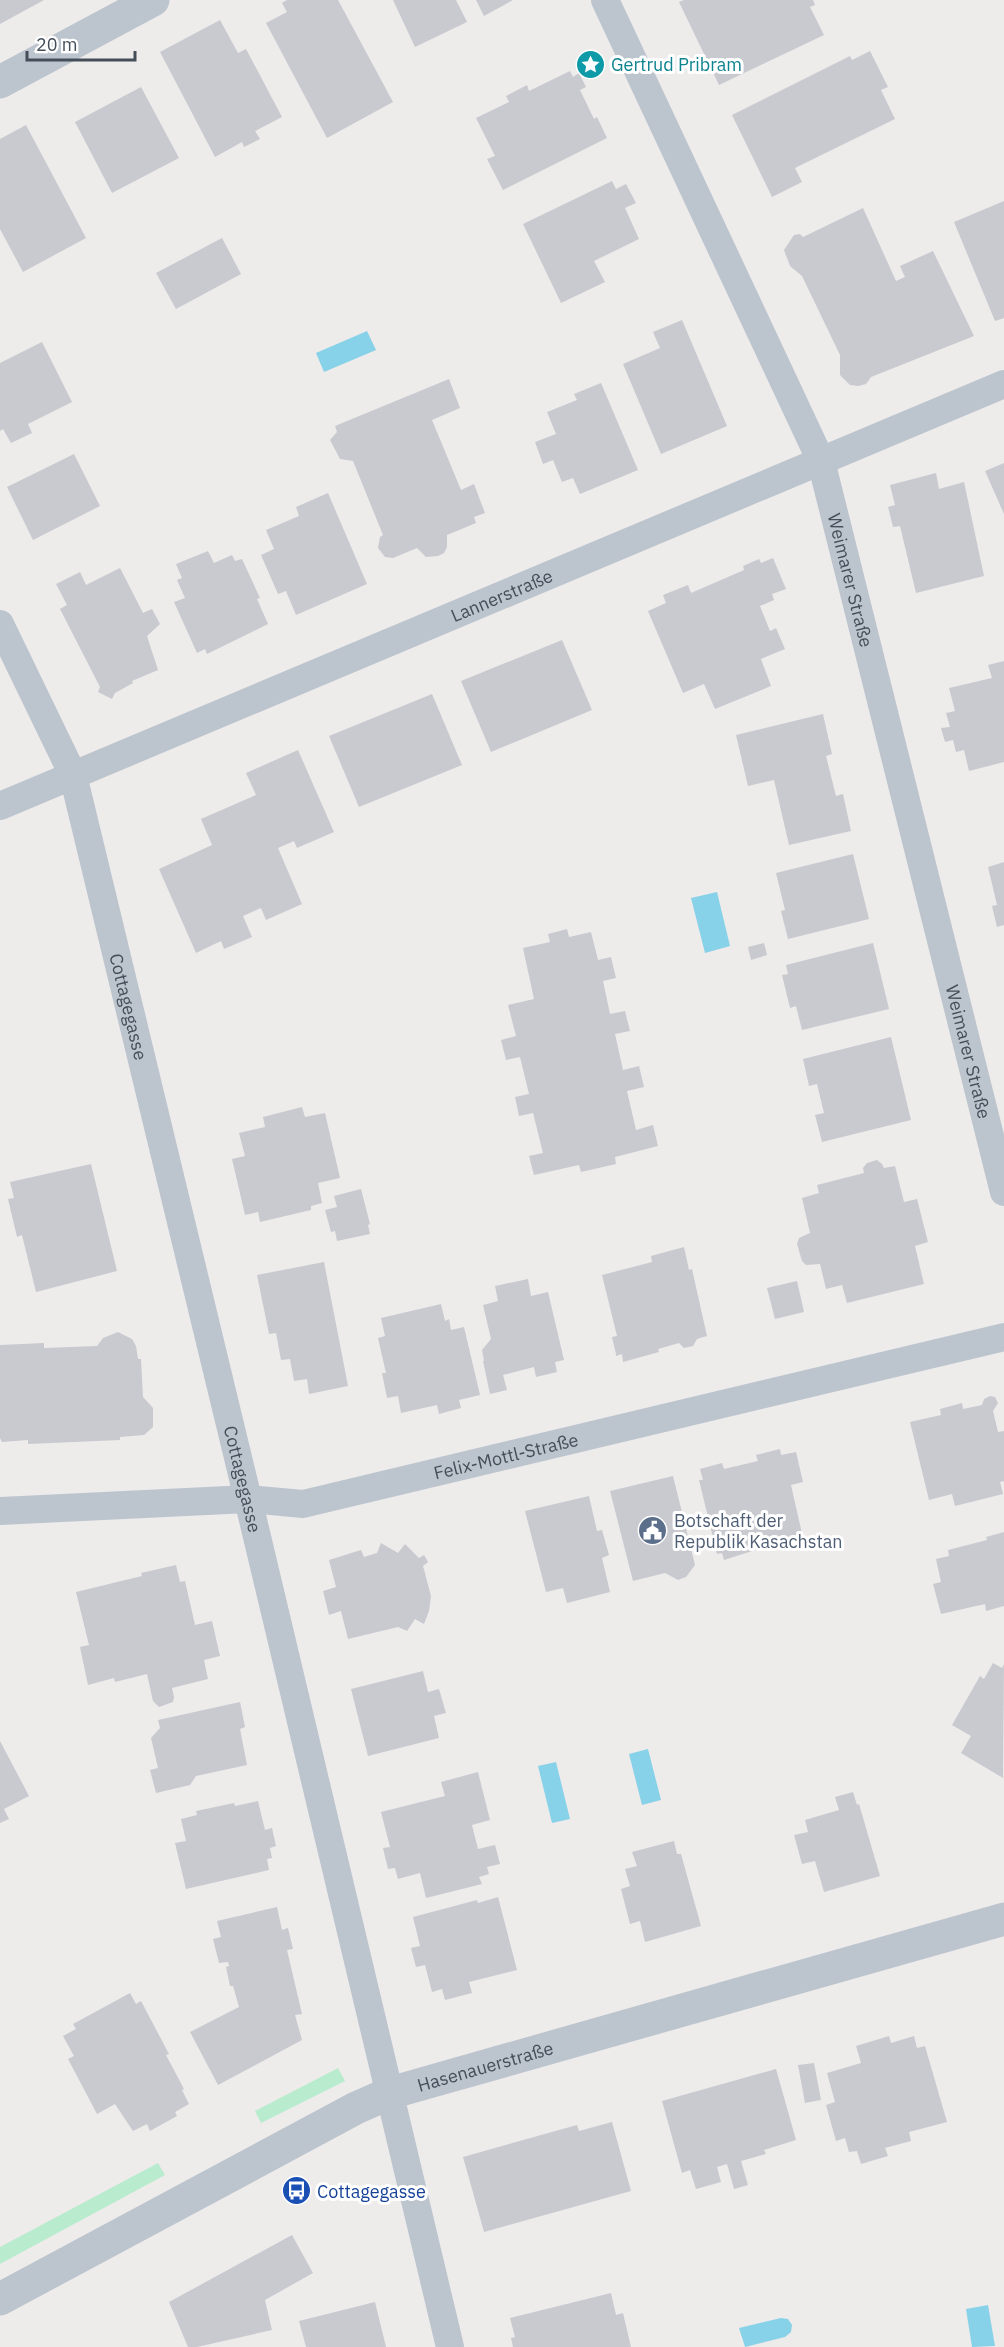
<svg xmlns="http://www.w3.org/2000/svg" width="1004" height="2347" font-family="'IBM Plex Sans',sans-serif">
	<style>
		.green { fill: #b9ecce }
		.water { fill: #87d2e8 }
		.building { fill: #c8cad0 }
		.lines { fill: none; stroke-linecap: round; stroke-linejoin: round }
		.minor { stroke: #bcc5ce; stroke-width: 28 }
		.tertiary { stroke: #bcc5ce; stroke-width: 33 }
		.labels { text-anchor: middle; dominant-baseline: central; stroke-width: 6; stroke-linejoin: round; paint-order: stroke }
		.culture-label { font-size: 18px; fill: #0d838f; stroke: #fff; text-anchor: start }
		.street-label { font-size: 18px; fill: #444e58; stroke: #fff }
		.service-label { font-size: 18px; fill: #4e5e75; stroke: #fff; text-anchor: start }
		.transit-label { font-size: 18px; fill: #164399; stroke: #fff; text-anchor: start }
	</style>
	<rect width="100%" height="100%" fill="#eeebeb"/>
	<g class="green">
		<path d="M338 2068 345 2081 261 2123 255 2111Z"/>
		<path d="M158 2163 165 2175 0 2264V2247Z"/>
	</g>
	<g class="water">
		<path d="M367 331 376 350 324 372 316 353Z"/>
		<path d="M717 892 730 946 705 953 691 898Z"/>
		<path d="M648 1749 661 1800 642 1805 629 1754Z"/>
		<path d="M556 1762 570 1819 552 1823 538 1766Z"/>
		<path d="M988 2305 995 2346 972 2347 966 2309Z"/>
		<path d="M781 2318 788 2319 792 2325 791 2332 785 2337 745 2347 739 2328Z"/>
	</g>
	<g class="building">
		<path d="M0 0H44L0 24Z"/>
		<path d="M287 0H338L393 102 327 138 266 23 287 12 282 3Z"/>
		<path d="M393 0H456L467 22 415 47Z"/>
		<path d="M476 0H513L484 16Z"/>
		<path d="M684 0H813L815 5 810 7 824 35 719 85 679 2Z"/>
		<path d="M220 20 238 53 246 49 282 117 255 131 260 139 244 147 242 142 215 157 160 52Z"/>
		<path d="M870 51 888 87 881 90 895 119 795 168 802 182 772 197 732 115 850 56 852 60Z"/>
		<path d="M570 71 573 77 579 73 586 87 580 90 594 119 597 117 607 138 503 190 487 159 495 156 476 118 509 102 506 96 527 85 529 91Z"/>
		<path d="M141 87 179 158 112 193 75 122Z"/>
		<path d="M26 125 86 238 23 272 0 229V139Z"/>
		<path d="M612 181 616 189 626 184 636 203 625 208 639 239 594 261 605 282 561 303 523 224Z"/>
		<path d="M1004 201V318L995 321 954 222Z"/>
		<path d="M863 208 896 281 905 277 900 266 933 251 974 336 871 377 866 384 858 386 850 385 840 375V355L802 276 790 266 784 250 794 235 800 234 803 237Z"/>
		<path d="M222 238 241 274 176 309 156 273Z"/>
		<path d="M682 320 727 426 661 454 623 364 660 348 653 332Z"/>
		<path d="M42 342 72 402 28 424 32 433 11 443 3 429 0 431V363Z"/>
		<path d="M449 379 460 408 432 420 461 490 474 484 485 513 474 517 476 523 447 535V547L444 553 438 556 426 557 417 548 393 558 385 557 378 548 380 537 383 535 353 461 340 459 330 440 337 432 335 426Z"/>
		<path d="M601 383 638 470 580 494 573 478 562 482 553 460 543 464 535 442 556 434 547 412 577 400 574 394Z"/>
		<path d="M74 454 100 506 33 540 7 487Z"/>
		<path d="M1004 463V514L985 471Z"/>
		<path d="M936 473 939 489 964 482 984 576 916 593 900 526 893 527 888 507 895 505 890 485Z"/>
		<path d="M328 493 367 584 296 615 286 591 278 594 261 555 274 549 266 530 299 516 296 507Z"/>
		<path d="M208 551 214 563 232 555 235 561 242 559 260 598 257 599 268 624 207 654 205 649 197 653 174 602 185 598 177 580 182 578 176 564Z"/>
		<path d="M773 558 786 589 772 594 774 600 760 606 770 631 776 628 785 649 761 659 771 686 715 709 704 684 683 693 648 611 666 603 663 595 688 585 691 593 744 570 743 566 759 559 761 563Z"/>
		<path d="M120 568 143 613 152 609 160 624 147 636 158 670 132 681 133 683 115 693 112 699 98 692 100 687 60 609 67 605 56 584 80 572 86 585Z"/>
		<path d="M562 640 592 710 491 752 461 681Z"/>
		<path d="M1004 661V762L969 771 964 750 956 752 953 740 945 742 941 728 950 727 946 713 955 711 949 688 992 678 988 665Z"/>
		<path d="M432 694 462 765 359 807 329 736Z"/>
		<path d="M823 714 832 754 826 756 836 796 843 794 851 831 789 845 774 780 748 786 736 735Z"/>
		<path d="M298 750 334 832 297 848 294 841 278 848 302 904 266 920 261 908 243 916 252 937 224 949 221 941 196 953 159 869 212 845 201 819 256 795 246 773Z"/>
		<path d="M853 854 869 919 788 939 781 911 785 910 776 873Z"/>
		<path d="M1004 862V925L997 927 992 906 997 905 988 867Z"/>
		<path d="M567 929 569 937 591 932 598 960 611 957 616 978 603 981 610 1014 625 1011 630 1031 615 1034 623 1070 639 1066 644 1087 627 1091 636 1130 653 1125 658 1146 615 1157 616 1164 581 1172 579 1165 534 1175 529 1156 543 1153 533 1113 519 1116 515 1097 529 1094 520 1057 506 1060 501 1040 516 1036 508 1005 534 999 523 948 550 942 548 934Z"/>
		<path d="M764 943 767 955 751 960 748 947Z"/>
		<path d="M873 943 889 1009 802 1030 796 1006 790 1008 782 975 788 974 786 965Z"/>
		<path d="M891 1037 911 1120 822 1142 815 1115 824 1113 817 1084 809 1086 803 1059Z"/>
		<path d="M302 1107 305 1117 325 1113 340 1178 318 1183 322 1203 311 1206V1210L260 1222 258 1212 245 1215 232 1159 245 1156 239 1133 265 1127 263 1117Z"/>
		<path d="M877 1160 882 1164 884 1168 895 1166 904 1202 917 1199 928 1242 915 1246 924 1284 847 1303 842 1285 826 1289 820 1264 806 1265 802 1261 797 1244 799 1238 810 1233 802 1198 819 1193 817 1185 864 1173 863 1168 867 1163Z"/>
		<path d="M91 1164 117 1271 36 1292 22 1235 17 1237 8 1199 14 1198 10 1182Z"/>
		<path d="M361 1189 370 1224 368 1225 370 1234 337 1241 335 1231 331 1232 325 1210 337 1207 334 1196Z"/>
		<path d="M684 1247 689 1270 692 1269 707 1336 697 1339 693 1346 684 1348 679 1343 658 1349 659 1352 623 1362 622 1354 616 1356V1354L612 1337 617 1336 602 1275 652 1262 651 1256Z"/>
		<path d="M324 1262 348 1386 309 1394 307 1379 294 1381 290 1359 281 1360 276 1333 269 1334 257 1275Z"/>
		<path d="M528 1279 531 1296 548 1292 564 1360 555 1362 557 1372 536 1377 534 1367 503 1375 507 1390 490 1394 483 1361H484L482 1350 491 1339 483 1305 498 1301 495 1286Z"/>
		<path d="M797 1281 804 1312 775 1319 767 1288Z"/>
		<path d="M441 1304 445 1321 449 1319 451 1330 464 1327 480 1395 459 1400 461 1408 439 1414 437 1405 401 1413 398 1396 387 1398 382 1373H386L378 1338 385 1336 381 1318Z"/>
		<path d="M118 1332 132 1339 136 1346 138 1359H141L143 1397 153 1408V1427L144 1435 120 1437V1440L28 1444V1440L2 1442 0 1438V1345L44 1343V1348L97 1346 103 1338Z"/>
		<path d="M990 1396 995 1397 998 1403 993 1411 998 1432 1004 1431V1481L1000 1482 1003 1494 955 1506 952 1494 929 1500 910 1422 941 1415 940 1409 962 1403 963 1409 982 1405 984 1399Z"/>
		<path d="M780 1449 781 1455 796 1452 803 1482 791 1485 803 1538 797 1539 793 1546 780 1550 768 1546 724 1560 722 1553 717 1554 699 1480H703L700 1469 722 1463 724 1469 758 1461 756 1455Z"/>
		<path d="M673 1476 695 1565 686 1577 678 1580 665 1573 633 1581 610 1491Z"/>
		<path d="M589 1496 597 1531 602 1530 609 1555 602 1558 610 1592 567 1603 563 1588 546 1592 525 1511Z"/>
		<path d="M1004 1532V1606L986 1611 985 1604 941 1614 933 1584 941 1582 936 1559 949 1556 948 1550 987 1540 986 1537Z"/>
		<path d="M381 1543 398 1553 405 1544 419 1558 424 1555 428 1562 423 1566 431 1596 429 1611 424 1624 415 1619 407 1631 398 1627 348 1639 341 1611 329 1615 323 1591 336 1587 329 1560 361 1550 364 1557 377 1553Z"/>
		<path d="M176 1565 180 1582 185 1581 195 1625 212 1621 220 1656 204 1660 208 1679 172 1688 174 1697 173 1702 159 1707 153 1701 147 1674 115 1682 114 1678 88 1685 80 1647 89 1645 76 1592 142 1576 141 1573Z"/>
		<path d="M993 1663 1002 1668 1004 1664 1003 1778 961 1753 971 1736 952 1725 980 1676 984 1679Z"/>
		<path d="M423 1671 428 1692 439 1689 446 1713 434 1716 439 1738 368 1756 351 1689Z"/>
		<path d="M240 1702 245 1727 240 1729 247 1765 196 1776 190 1785 156 1793 150 1770 158 1768 151 1738 160 1728 158 1720Z"/>
		<path d="M0 1741 29 1796 4 1809 9 1819 0 1823Z"/>
		<path d="M478 1772 490 1820 472 1825 478 1849 495 1845 500 1864 487 1867 489 1874 479 1877 482 1884 426 1898 420 1873 398 1879 395 1868 388 1869 383 1848 390 1847 381 1812 445 1796 441 1782Z"/>
		<path d="M853 1792 857 1805 859 1804 880 1876 824 1892 815 1861 802 1864 794 1835 808 1832 805 1820 839 1810 835 1797Z"/>
		<path d="M258 1801 265 1830 272 1828 276 1846 270 1848 272 1858 267 1859 269 1870 186 1889 175 1843 186 1841 181 1819 197 1815 196 1811 234 1803 235 1806Z"/>
		<path d="M674 1841 677 1854H681L701 1926 645 1942 640 1921 630 1924 621 1889 630 1886 625 1869 637 1866 632 1852Z"/>
		<path d="M498 1897 517 1970 469 1982 472 1993 445 2000 442 1989 432 1992 425 1965 416 1967 411 1948 420 1946 413 1917 477 1900 478 1903Z"/>
		<path d="M277 1907 282 1930 288 1928 293 1949 287 1950 302 2014 295 2015 302 2040 218 2085 190 2032 239 2007 233 1986H230L226 1967 229 1966 228 1962 219 1963 213 1939 221 1937 217 1921Z"/>
		<path d="M130 1993 136 2004 141 2001 169 2054 166 2055 184 2089 182 2090 189 2104 175 2112 177 2116 150 2131 147 2124 133 2131 115 2104 97 2114 68 2059 74 2056 63 2036 76 2029 73 2024Z"/>
		<path d="M889 2036 891 2043 914 2036 917 2048 925 2046 947 2122 909 2132 911 2141 885 2148 888 2156 861 2164 857 2151 849 2152 845 2138 836 2141 826 2105 835 2102 827 2073 861 2063 856 2046Z"/>
		<path d="M814 2063 821 2100 805 2103 798 2065Z"/>
		<path d="M776 2069 796 2140 764 2150 766 2154 741 2161 748 2185 734 2189 727 2164 717 2167 721 2182 696 2189 690 2170 682 2173 662 2101Z"/>
		<path d="M612 2122 631 2191 484 2232 463 2157 577 2125 579 2131Z"/>
		<path d="M292 2235 313 2273 265 2300 272 2330 197 2347H188L169 2302Z"/>
		<path d="M611 2293 616 2315 623 2313 631 2347H513L511 2338 515 2337 510 2318Z"/>
		<path d="M375 2302 386 2347H306L299 2321Z"/>
	</g>
	<g class="lines">
		<g class="minor">
			<path id="s1" d="M605 0 821 461 1004 1192"/>
			<path id="s2" d="M0 624 73 775 248 1499 450 2347"/>
			<path id="s3" d="M0 806 1004 384"/>
			<path id="s4" d="M0 1511 248 1499 303 1504 1004 1337"/>
		</g>
		<g class="tertiary">
			<path d="M0 82 153 0"/>
			<path id="s5" d="M0 2299 356 2108 390 2093 1004 1919"/>
		</g>
	</g>
	<defs>
		<symbol id="sight-disc" viewBox="-11 -11 22 22"><circle r="9.5" fill="#0f9aa8" stroke="#fff"/><path d="M0-6L1.8-2.2L6-1.7L2.9 1.2L3.7 5.4L0 3.3L-3.7 5.4L-2.9 1.2L-6-1.7L-1.8-2.2Z" fill="#fff"/></symbol>
		<symbol id="civic-disc" viewBox="-11 -11 22 22"><circle r="9.5" fill="#5c6f8a" stroke="#fff"/><path d="M-.6-6.5H3V-4.5H.6V-3L4-1V1h2V6H-6V1h2V-1L-.6-3ZM-1.2 2.5V6h2.4V2.5Z" fill="#fff"/></symbol>
		<symbol id="bus-disc" viewBox="-11 -11 22 22"><circle r="9.5" fill="#1a4fb4" stroke="#fff"/><path d="M-5-6H5V4H4V6H2V4H-2V6H-4V4H-5ZM-3.5-4V0h7V-4ZM-3.5 1.2v1.5H-2V1.2ZM2 1.2v1.5H3.5V1.2Z" fill="#fff"/></symbol>
	</defs>
	<g fill-rule="evenodd">
		<use href="#sight-disc" x="574" y="48" width="33" height="33"/>
		<use href="#civic-disc" x="636" y="1514" width="33" height="33"/>
		<use href="#bus-disc" x="280" y="2174" width="33" height="33"/>
	</g>
	<g class="labels">
		<g class="culture-label">
			<text x="611" y="64">Gertrud Pribram</text>
		</g>
		<g class="street-label">
			<text stroke="none"><textPath href="#s1" startOffset="632">Weimarer Straße</textPath></text>
			<text stroke="none"><textPath href="#s3" startOffset="544">Lannerstraße</textPath></text>
			<text stroke="none"><textPath href="#s2" startOffset="406">Cottagegasse</textPath></text>
			<text stroke="none"><textPath href="#s1" startOffset="1118">Weimarer Straße</textPath></text>
			<text stroke="none"><textPath href="#s4" startOffset="512">Felix-Mottl-Straße</textPath></text>
			<text stroke="none"><textPath href="#s2" startOffset="892">Cottagegasse</textPath></text>
			<text stroke="none"><textPath href="#s5" startOffset="540">Hasenauerstraße</textPath></text>
		</g>
		<g class="service-label">
			<text x="674" y="1520">Botschaft der<tspan x="674" dy="21">Republik Kasachstan</tspan></text>
		</g>
		<g class="transit-label">
			<text x="317" y="2191">Cottagegasse</text>
		</g>
	</g>
	<path d="M27 51v9h108v-9" fill="none" stroke="#444e58" stroke-width="3"/>
	<text x="36" y="51" font-size="18" fill="#444e58" stroke="#ffffff" stroke-width="4.5" paint-order="stroke">20 m</text>
</svg>
